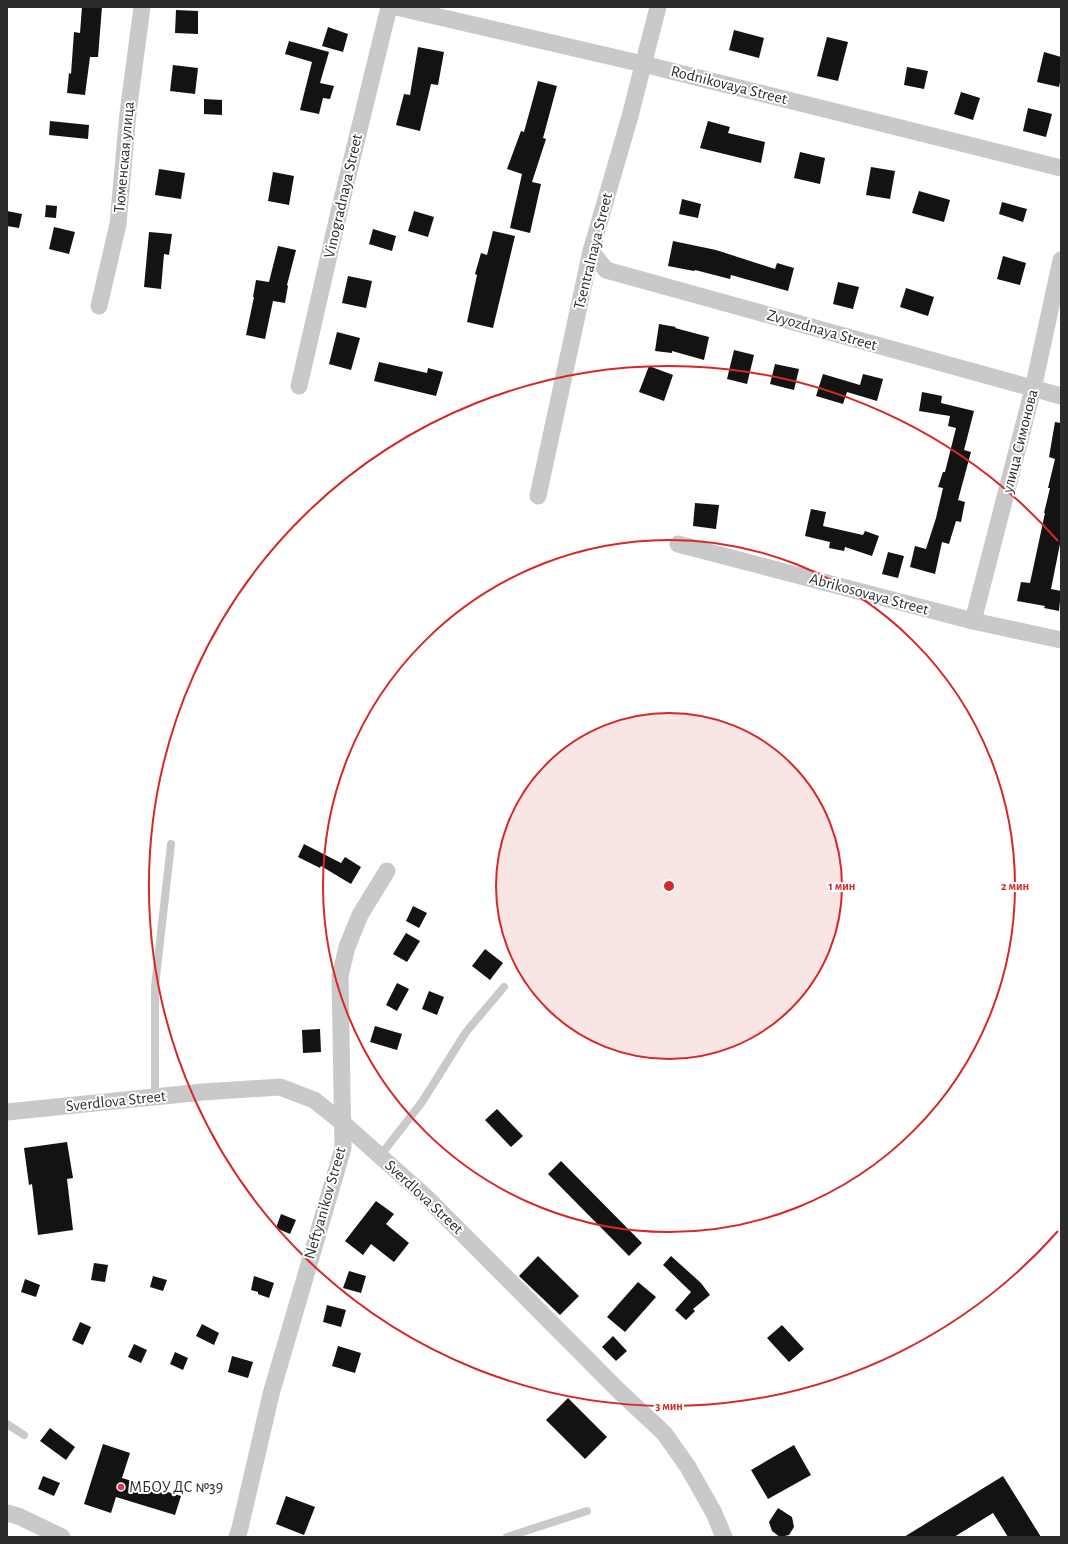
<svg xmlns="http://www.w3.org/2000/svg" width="1068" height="1544" font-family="'Alegreya Sans',sans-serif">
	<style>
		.building { fill: #131313 }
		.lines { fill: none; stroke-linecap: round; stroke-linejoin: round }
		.service { stroke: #c9c9c9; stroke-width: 8 }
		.minor { stroke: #c9c9c9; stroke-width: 17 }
		.ring { fill: none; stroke: #d62828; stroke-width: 2 }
		.poi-dot { fill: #d73954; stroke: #fff; stroke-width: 1.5 }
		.labels { text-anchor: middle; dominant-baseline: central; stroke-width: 4; stroke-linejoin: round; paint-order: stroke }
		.street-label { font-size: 16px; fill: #2c2c2c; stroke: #fff }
		.poi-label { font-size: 16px; fill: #2c2c2c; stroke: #fff; text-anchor: start }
		.centre { fill: #d62828; stroke: #fff; stroke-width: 2 }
		.ring-label { font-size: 12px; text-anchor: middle; font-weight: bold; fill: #d62828; stroke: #fff; stroke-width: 4; stroke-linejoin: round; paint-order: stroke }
	</style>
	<rect width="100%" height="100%" fill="#fff"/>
	<g class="building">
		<path d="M82 7H102L98 57H90L85 95 67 93 69 73 71 74 74 32 80 33Z"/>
		<path d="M176 10 198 11V34L175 33Z"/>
		<path d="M328 27 348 34 343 52 322 46Z"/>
		<path d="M734 30 764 38 759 58 729 50Z"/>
		<path d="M827 37 848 42 838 81 817 76Z"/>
		<path d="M289 41 329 52 320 83 334 86 330 99 323 98 319 114 300 110 312 62 285 54Z"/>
		<path d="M418 47 444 52 438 85 431 84 420 131 396 125 404 94 410 95Z"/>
		<path d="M1044 52 1061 57V77L1059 87 1037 82Z"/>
		<path d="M173 65 198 68 195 94 170 91Z"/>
		<path d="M907 67 928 71 924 89 904 85Z"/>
		<path d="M538 81 557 86 543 138 546 139 532 182 541 184 530 233 510 228 522 174 507 169 521 131 524 132Z"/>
		<path d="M961 92 980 98 973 120 954 114Z"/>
		<path d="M204 99 222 100V115L204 114Z"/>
		<path d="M1028 108 1052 114 1046 137 1023 131Z"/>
		<path d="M50 121 89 125 88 139 49 135Z"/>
		<path d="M708 121 730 127 728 133 765 142 761 163 700 148Z"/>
		<path d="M800 152 825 158 820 184 794 178Z"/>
		<path d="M871 167 895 171 890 199 866 195Z"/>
		<path d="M159 169 185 173 181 199 155 195Z"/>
		<path d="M273 172 294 176 289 205 268 201Z"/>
		<path d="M919 191 950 200 944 222 912 213Z"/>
		<path d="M682 199 701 204 698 218 679 214Z"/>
		<path d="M1002 202 1027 209 1023 222 999 214Z"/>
		<path d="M46 205 57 206 56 218 45 217Z"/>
		<path d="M7 211 22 214 19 228 7 226Z"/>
		<path d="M414 211 434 217 428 237 408 231Z"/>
		<path d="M54 227 75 232 69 254 49 249Z"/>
		<path d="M373 229 396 236 392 251 369 244Z"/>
		<path d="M493 231 515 236 493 328 467 322 477 275 475 274 481 253 487 255Z"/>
		<path d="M149 232 172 234 169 255 164 254 161 289 144 287Z"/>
		<path d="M673 241 716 250 775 269 777 263 794 268 788 291 731 275 730 279 695 270 694 271 668 266Z"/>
		<path d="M278 246 296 250 287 285 288 286 285 303 273 301 265 339 246 335 254 297H253L256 280 269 282Z"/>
		<path d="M1003 256 1026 263 1020 285 997 279Z"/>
		<path d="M348 276 372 281 366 308 342 303Z"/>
		<path d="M838 282 859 287 853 309 833 304Z"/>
		<path d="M906 288 934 297 928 316 900 307Z"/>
		<path d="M659 324 676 327 675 328 709 337 704 360 672 351V353L655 351Z"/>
		<path d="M337 332 360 338 351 370 329 364Z"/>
		<path d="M734 350 754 355 747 384 727 379Z"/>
		<path d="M379 362 427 373 428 368 443 372 436 396 374 381Z"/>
		<path d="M775 364 799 369 794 390 770 384Z"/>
		<path d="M649 366 673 375 664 401 639 392Z"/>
		<path d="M823 374 860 385 863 374 883 379 877 401 847 392 843 404 816 396Z"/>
		<path d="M922 392 942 396 941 403 974 411 964 450 971 452 958 500 965 502 961 522 956 521 949 544 942 542 935 574 910 567 915 546 926 549 936 518 943 488 938 487 943 472H945L956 428 948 426 950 416 919 411Z"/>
		<path d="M1055 422 1061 423V539L1051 589 1061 591 1059 611 1044 608 1045 606 1017 601 1021 582 1030 583 1045 513H1044L1050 488H1048L1055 459 1049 457Z"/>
		<path d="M695 503 719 505 716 529 693 526Z"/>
		<path d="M811 509 826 512 823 526 863 535 865 531 879 536 872 556 845 547 844 551 829 548 830 542 805 536Z"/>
		<path d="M888 552 904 556 898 578 882 574Z"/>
		<path d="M304 844 341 863 345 857 361 867 351 884 321 866 320 868 298 857Z"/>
		<path d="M413 906 427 913 419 928 406 921Z"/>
		<path d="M406 933 420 941 407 962 393 954Z"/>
		<path d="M485 949 503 963 490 980 472 966Z"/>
		<path d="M397 983 409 989 397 1011 386 1005Z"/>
		<path d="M429 991 444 997 437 1015 422 1009Z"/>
		<path d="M375 1026 402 1034 397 1050 370 1042Z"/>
		<path d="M320 1029 321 1052 303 1053 302 1030Z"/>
		<path d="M497 1109 523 1136 511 1147 485 1120Z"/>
		<path d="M67 1142 73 1178 67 1179 73 1230 38 1235 32 1184 29 1185 24 1148Z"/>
		<path d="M561 1161 642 1243 629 1256 548 1174Z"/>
		<path d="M376 1201 394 1214 386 1224 409 1243 394 1262 371 1244 363 1255 345 1241Z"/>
		<path d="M281 1214 296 1220 290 1234 276 1228Z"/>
		<path d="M538 1256 579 1296 560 1315 519 1276Z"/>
		<path d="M671 1256 701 1283 710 1295 693 1309 695 1311 686 1320 675 1310 691 1292 663 1265Z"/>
		<path d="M94 1263 108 1265 105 1282 91 1280Z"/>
		<path d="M349 1271 366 1276 361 1293 343 1288Z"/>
		<path d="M153 1276 167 1280 163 1291 150 1287Z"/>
		<path d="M254 1276 274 1283 269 1298 258 1294V1292L251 1290Z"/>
		<path d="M25 1279 40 1285 36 1297 21 1292Z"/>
		<path d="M638 1282 656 1297 625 1332 607 1317Z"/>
		<path d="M327 1305 346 1310 341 1327 323 1322Z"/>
		<path d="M80 1322 91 1327 83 1345 72 1340Z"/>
		<path d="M202 1324 219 1333 214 1345 196 1336Z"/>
		<path d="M782 1325 804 1349 789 1362 767 1338Z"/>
		<path d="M613 1336 627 1351 616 1361 602 1347Z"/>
		<path d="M134 1344 147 1350 141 1363 128 1357Z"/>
		<path d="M338 1346 361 1353 355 1373 332 1366Z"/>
		<path d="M175 1352 188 1358 183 1370 170 1364Z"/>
		<path d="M232 1356 253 1362 248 1378 228 1372Z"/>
		<path d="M568 1398 607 1437 585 1459 546 1420Z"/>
		<path d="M50 1428 75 1447 66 1460 40 1441Z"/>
		<path d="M103 1444 130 1453 122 1478 181 1496 175 1515 116 1497 111 1513 84 1504Z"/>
		<path d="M794 1445 811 1475 768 1499 751 1470Z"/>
		<path d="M43 1476 60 1483 54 1496 38 1489Z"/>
		<path d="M1003 1476 1041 1537H1008L993 1513 954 1537H904Z"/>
		<path d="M286 1496 315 1507 304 1535 276 1524Z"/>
		<path d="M778 1508 792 1517 794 1527 789 1535 780 1537 772 1531 769 1522Z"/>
	</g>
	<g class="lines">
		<g class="service">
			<path d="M155 1097V986L171 844"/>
			<path d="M380 1156 422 1102 466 1032 504 987"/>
			<path d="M7 1424 24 1435"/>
			<path d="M507 1537 587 1511"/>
		</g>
		<g class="minor">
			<path d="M396 7 643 64 1061 168"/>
			<path d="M591 251 606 270 1061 396"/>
			<path d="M99 306 118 224 128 113 142 7"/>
			<path d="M299 386 339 212 389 7"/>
			<path d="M538 496 591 251 630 116 658 7"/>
			<path d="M678 544 973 621 1061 640"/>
			<path d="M973 621 1033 389 1061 260"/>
			<path d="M7 1112 203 1092 280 1087 314 1100 343 1123 426 1197 621 1393 664 1433 688 1467 714 1513 724 1537"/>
			<path d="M7 1513 18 1516 62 1537"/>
			<path d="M237 1537 240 1528 271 1394 343 1148 340 976 347 947 360 915 387 871"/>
		</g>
	</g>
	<circle cx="669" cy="886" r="173" fill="#d62828" fill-opacity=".12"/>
	<g class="ring">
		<circle cx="669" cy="886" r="173"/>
		<circle cx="669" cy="886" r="346"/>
		<path d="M1058 1231A520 520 0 1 1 1058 541"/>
	</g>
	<circle class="poi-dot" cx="121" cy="1487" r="4"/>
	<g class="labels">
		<g class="street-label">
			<text transform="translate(729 85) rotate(14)">Rodnikovaya Street</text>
			<text transform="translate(124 157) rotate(-85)">Тюменская улица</text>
			<text transform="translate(343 196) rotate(-77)">Vinogradnaya Street</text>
			<text transform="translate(593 251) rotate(-76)">Tsentralnaya Street</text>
			<text transform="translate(822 330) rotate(16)">Zvyozdnaya Street</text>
			<text transform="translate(1020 441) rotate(-76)">улица Симонова</text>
			<text transform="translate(869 594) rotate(15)">Abrikosovaya Street</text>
			<text transform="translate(116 1101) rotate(-6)">Sverdlova Street</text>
			<text transform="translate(424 1197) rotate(43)">Sverdlova Street</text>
			<text transform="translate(325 1203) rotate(-74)">Neftyanikov Street</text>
		</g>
		<g class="poi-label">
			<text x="129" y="1487">МБОУ ДС №39</text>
		</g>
	</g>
	<circle cx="669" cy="886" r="6" class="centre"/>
	<g class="ring-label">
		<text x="842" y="890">1 мин</text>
		<text x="1015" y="890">2 мин</text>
		<text x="669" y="1410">3 мин</text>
	</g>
	<rect width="1068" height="1544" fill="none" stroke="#2c2c2c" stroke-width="16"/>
</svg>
